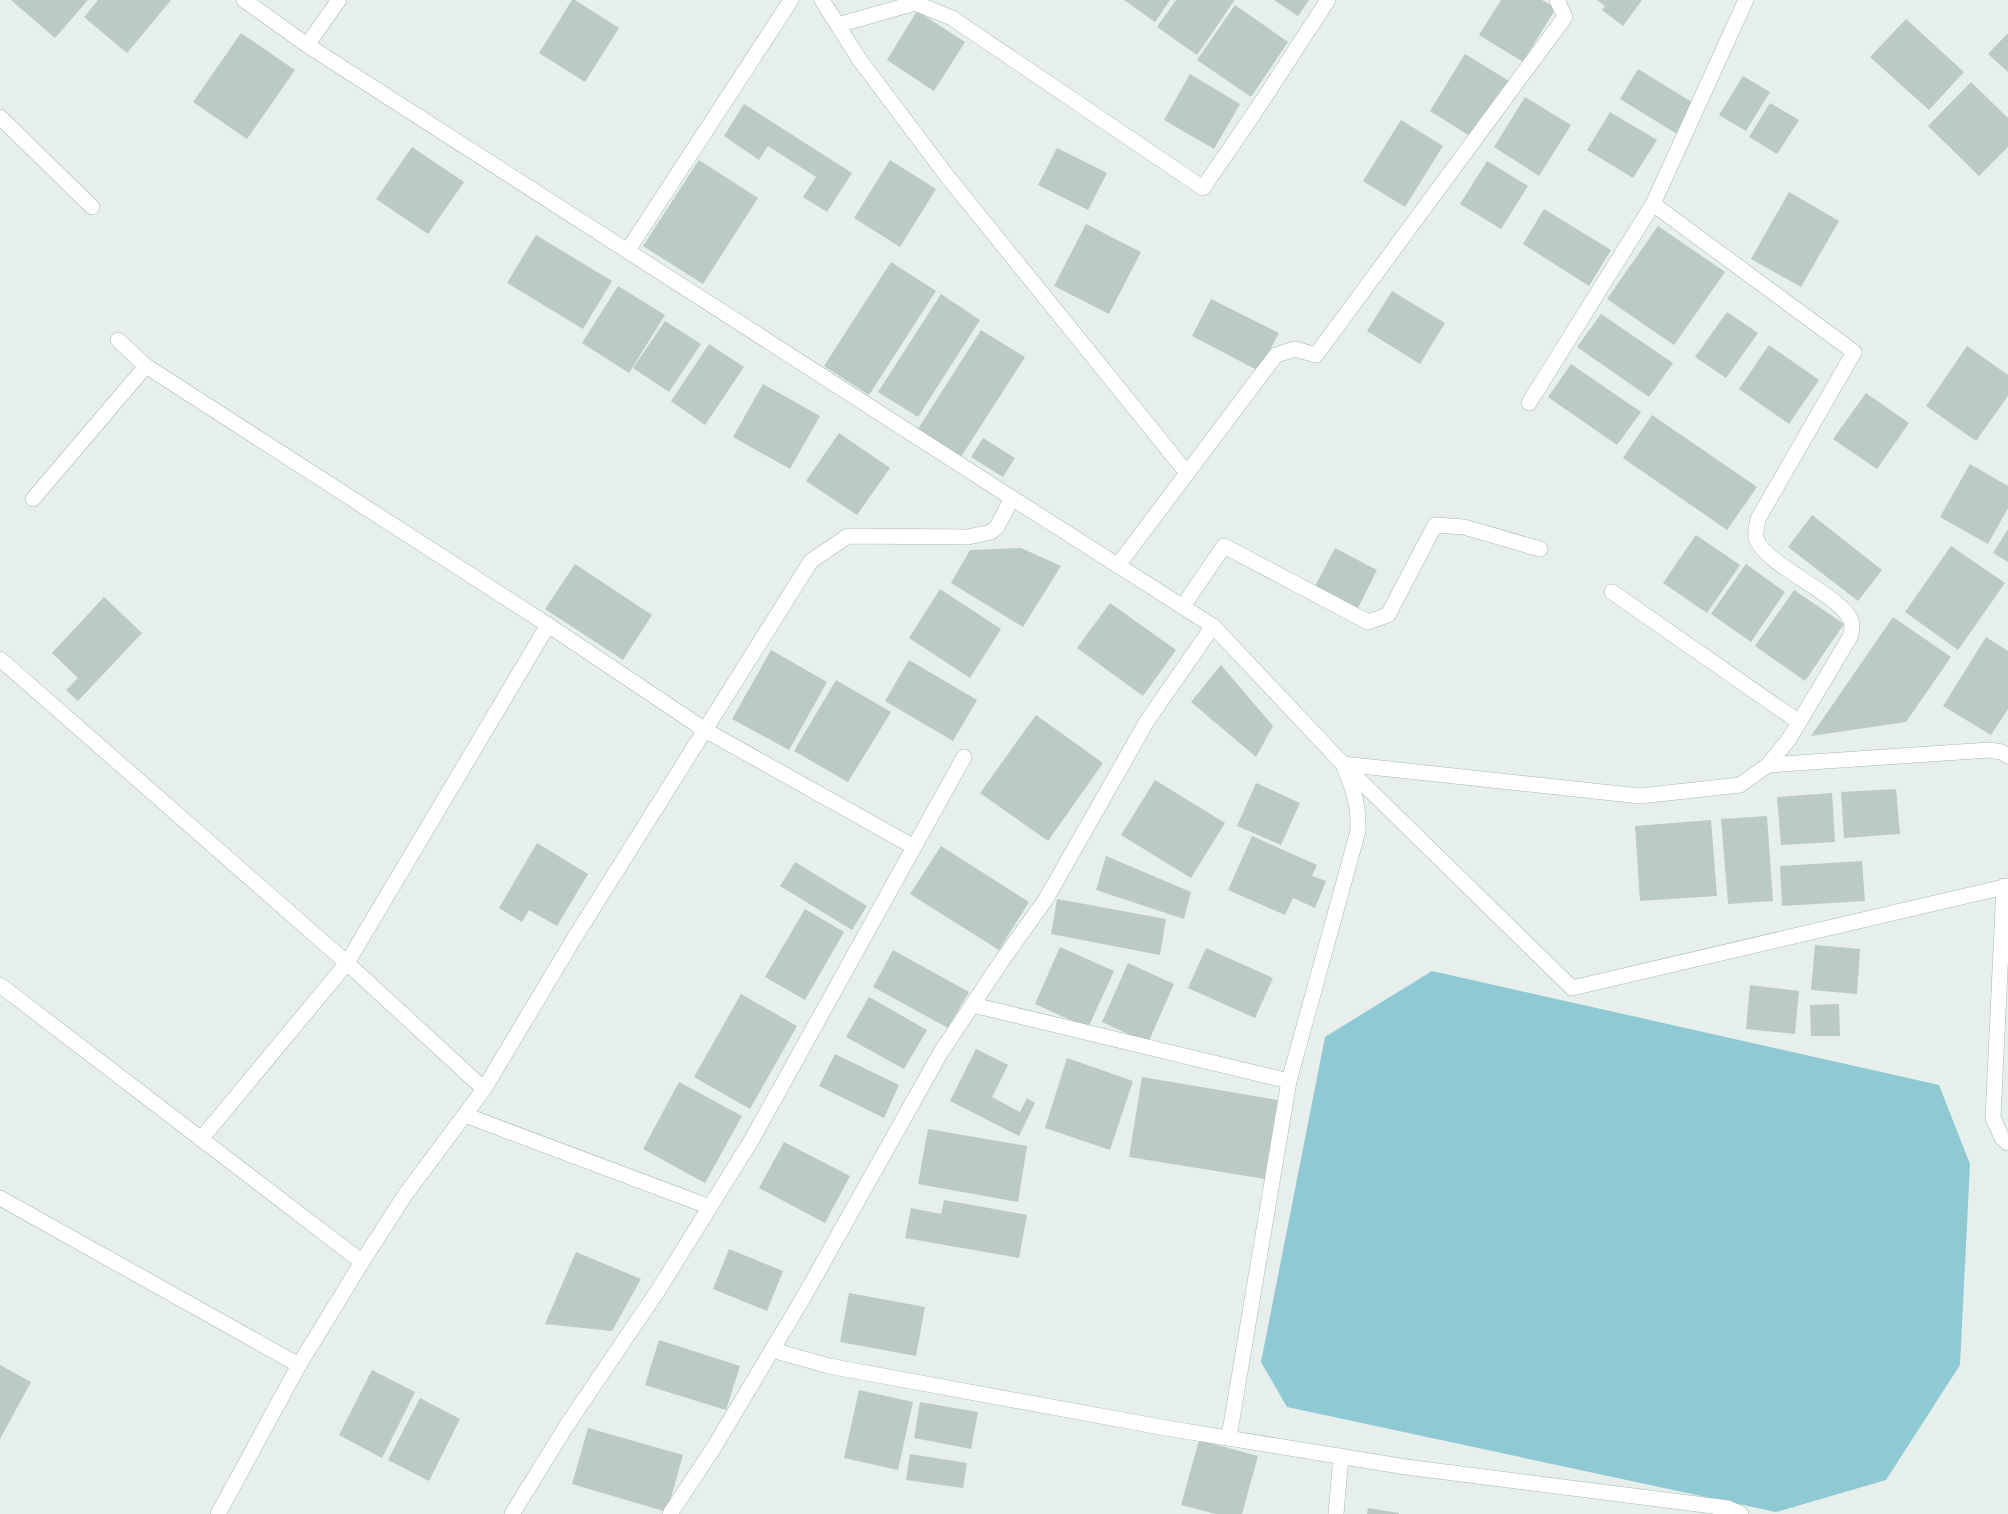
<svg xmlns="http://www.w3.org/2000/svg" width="2008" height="1514" font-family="Poppins,sans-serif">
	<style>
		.water { fill: #8ec9d4 }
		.building { fill: #bbcac4 }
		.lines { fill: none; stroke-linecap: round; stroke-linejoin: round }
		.minor-casing { stroke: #a8b8b2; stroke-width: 16 }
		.minor { stroke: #fff; stroke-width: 15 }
	</style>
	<rect width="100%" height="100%" fill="#e6efeb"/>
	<path class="water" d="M1432 971 1939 1085 1970 1164 1960 1365 1886 1480 1776 1512 1287 1407 1261 1362 1325 1037Z"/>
	<g class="building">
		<path d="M11 0H88L55 38Z"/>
		<path d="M98 0H171L127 53 84 17Z"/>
		<path d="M572 0H575L619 28 585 82 539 53Z"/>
		<path d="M1124 0H1170L1155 22Z"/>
		<path d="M1176 0H1233L1234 1 1197 55 1157 27Z"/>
		<path d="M1274 0H1309L1298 16Z"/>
		<path d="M1501 0H1542L1556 8 1523 62 1479 35Z"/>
		<path d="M1597 0H1642L1623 26 1602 10 1605 6Z"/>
		<path d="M1235 5 1288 42 1251 97 1197 60Z"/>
		<path d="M917 11 965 42 934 91 887 60Z"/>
		<path d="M1906 19 1964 72 1929 110 1870 57Z"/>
		<path d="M241 33 295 70 247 139 193 102Z"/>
		<path d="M2008 33V72L1988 54Z"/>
		<path d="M1465 54 1509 81 1473 138 1430 111Z"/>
		<path d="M1638 69 1695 104 1677 134 1620 99Z"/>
		<path d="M1190 74 1240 104 1214 149 1164 120Z"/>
		<path d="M1743 76 1770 92 1746 131 1719 115Z"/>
		<path d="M1971 82 2008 118V147L1979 176 1928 126Z"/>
		<path d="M1525 97 1571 125 1539 176 1494 147Z"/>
		<path d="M1770 103 1799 120 1777 154 1749 137Z"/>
		<path d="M744 104 852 173 827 212 803 197 816 177 768 146 759 160 724 136Z"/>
		<path d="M1610 112 1657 140 1633 178 1587 150Z"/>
		<path d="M1401 120 1443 146 1405 207 1363 181Z"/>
		<path d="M412 147 464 182 428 234 376 199Z"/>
		<path d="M1057 148 1107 173 1088 210 1038 185Z"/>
		<path d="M699 160 758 198 703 284 643 246Z"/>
		<path d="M890 160 936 189 900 247 854 218Z"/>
		<path d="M1487 161 1528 186 1501 229 1460 204Z"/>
		<path d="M1789 192 1839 221 1801 287 1751 259Z"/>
		<path d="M1544 209 1611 250 1589 286 1523 244Z"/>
		<path d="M1086 224 1141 252 1109 314 1054 286Z"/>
		<path d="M1658 226 1725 272 1674 345 1607 299Z"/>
		<path d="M536 235 612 281 583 329 507 283Z"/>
		<path d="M891 262 936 291 869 395 824 366Z"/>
		<path d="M618 286 665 315 629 373 582 343Z"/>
		<path d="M1392 291 1445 323 1420 364 1367 331Z"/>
		<path d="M941 294 980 320 918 417 878 392Z"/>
		<path d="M1211 299 1279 333 1259 371 1192 336Z"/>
		<path d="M1727 312 1758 333 1726 378 1695 357Z"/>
		<path d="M1601 314 1673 363 1649 397 1577 347Z"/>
		<path d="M665 321 701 344 669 392 633 368Z"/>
		<path d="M981 330 1025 357 959 460 916 432Z"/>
		<path d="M709 344 744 367 705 425 671 401Z"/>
		<path d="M1769 345 1819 380 1789 424 1739 389Z"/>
		<path d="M1967 346 2008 375V396L1976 441 1926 406Z"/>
		<path d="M1571 364 1641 412 1617 445 1548 397Z"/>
		<path d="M763 384 820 416 790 469 733 437Z"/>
		<path d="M1866 393 1909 423 1877 469 1833 439Z"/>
		<path d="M1652 415 1757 487 1727 530 1623 458Z"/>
		<path d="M839 433 890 468 857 515 806 481Z"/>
		<path d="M983 438 1015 458 1003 477 971 457Z"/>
		<path d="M1970 464 2008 486V508L1988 544 1940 517Z"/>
		<path d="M1812 515 1882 570 1858 601 1788 547Z"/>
		<path d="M2008 529V562L1993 553Z"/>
		<path d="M1696 535 1740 565 1707 613 1663 583Z"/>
		<path d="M1951 546 2005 583 1958 650 1905 612Z"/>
		<path d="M1021 548 1061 566 1023 627 951 583 970 550Z"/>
		<path d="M1335 548 1377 570 1358 608 1315 586Z"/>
		<path d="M575 564 652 615 623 660 545 609Z"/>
		<path d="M1746 564 1785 592 1751 642 1711 614Z"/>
		<path d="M940 589 1001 629 970 678 909 638Z"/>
		<path d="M1794 590 1844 624 1805 681 1755 646Z"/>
		<path d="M104 597 142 633 78 701 66 690 78 678 52 653Z"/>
		<path d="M1110 603 1176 650 1143 696 1077 648Z"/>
		<path d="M1893 617 1951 657 1906 722 1811 736Z"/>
		<path d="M1986 637 2008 651V709L1991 735 1943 706Z"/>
		<path d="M771 650 827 682 789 750 732 719Z"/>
		<path d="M909 660 977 700 953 741 885 701Z"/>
		<path d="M1221 665 1273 726 1256 757 1191 702Z"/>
		<path d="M836 680 891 712 848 782 794 751Z"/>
		<path d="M1036 715 1103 763 1048 841 980 793Z"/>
		<path d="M1155 780 1225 823 1191 878 1121 835Z"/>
		<path d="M1256 783 1300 803 1281 845 1237 826Z"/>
		<path d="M1896 789 1900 834 1844 838 1841 792Z"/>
		<path d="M1832 793 1835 842 1781 845 1777 797Z"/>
		<path d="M1767 816 1773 901 1728 904 1721 819Z"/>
		<path d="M1711 820 1717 896 1640 901 1635 826Z"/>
		<path d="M1252 836 1317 865 1312 876 1326 881 1315 908 1293 898 1285 915 1228 890Z"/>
		<path d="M537 843 588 874 557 926 529 910 522 922 499 908Z"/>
		<path d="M941 846 1029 902 999 950 910 894Z"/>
		<path d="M1106 856 1191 892 1184 919 1096 890Z"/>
		<path d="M1862 861 1865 901 1782 906 1780 866Z"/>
		<path d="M795 862 867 906 852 930 780 886Z"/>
		<path d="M1057 899 1166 919 1160 955 1051 934Z"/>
		<path d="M805 909 844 932 805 1000 765 977Z"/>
		<path d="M1815 945 1860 949 1857 994 1811 990Z"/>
		<path d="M1060 947 1114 971 1088 1028 1035 1004Z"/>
		<path d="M1206 948 1273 978 1255 1018 1188 988Z"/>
		<path d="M893 950 969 992 948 1028 873 987Z"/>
		<path d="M1128 963 1174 984 1148 1043 1102 1022Z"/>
		<path d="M1750 985 1799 991 1795 1034 1746 1029Z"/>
		<path d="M741 994 797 1026 750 1109 694 1077Z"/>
		<path d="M869 997 927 1030 904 1069 846 1037Z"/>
		<path d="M1839 1004 1840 1036H1811L1810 1005Z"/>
		<path d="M976 1049 1008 1065 992 1097 1020 1112 1027 1098 1035 1103 1019 1136 950 1101Z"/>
		<path d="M835 1054 899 1085 884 1118 819 1086Z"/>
		<path d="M1067 1058 1133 1081 1110 1150 1045 1128Z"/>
		<path d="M1142 1077 1278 1100 1265 1179 1129 1157Z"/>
		<path d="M679 1082 742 1116 705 1183 643 1149Z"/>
		<path d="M928 1129 1027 1146 1018 1202 918 1184Z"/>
		<path d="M784 1142 850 1176 825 1223 759 1188Z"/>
		<path d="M944 1200 1027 1215 1019 1258 905 1238 911 1208 941 1214Z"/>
		<path d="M729 1249 783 1271 767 1311 713 1289Z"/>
		<path d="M576 1252 641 1279 612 1331 545 1324Z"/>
		<path d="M849 1293 925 1307 916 1356 840 1342Z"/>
		<path d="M659 1340 740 1366 726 1410 645 1385Z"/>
		<path d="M0 1365 31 1382 0 1439Z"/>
		<path d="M372 1370 415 1392 382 1458 339 1435Z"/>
		<path d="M859 1390 913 1402 898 1470 844 1458Z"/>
		<path d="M420 1398 460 1419 429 1481 388 1460Z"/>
		<path d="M920 1402 978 1412 971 1449 914 1438Z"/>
		<path d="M588 1428 683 1455 667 1512 572 1484Z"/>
		<path d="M1199 1440 1258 1456 1242 1514H1216L1181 1505Z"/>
		<path d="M910 1454 967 1463 963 1488 906 1480Z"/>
		<path d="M1368 1508 1399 1513V1514H1367Z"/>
	</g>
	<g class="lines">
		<defs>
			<g id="minor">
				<path d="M244 0 307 45 1012 498 1213 626 1343 764 1572 988 2008 886"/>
				<path d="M822 0 859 59 947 176 1187 473"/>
				<path d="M838 25 915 3 952 18 1203 188 1257 109 1328 0"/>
				<path d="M307 45 339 0"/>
				<path d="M0 117 92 207"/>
				<path d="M628 250 791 0"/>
				<path d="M118 340 146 366 548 625 705 730 914 847"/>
				<path d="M1529 403 1653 204 1746 0"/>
				<path d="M33 499 146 366"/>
				<path d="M1118 565 1276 355 1295 349 1316 355 1565 17 1557 0"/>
				<path d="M1612 592 1799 722"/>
				<path d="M1183 606 1224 546 1368 622 1388 615 1435 525 1464 527 1540 549"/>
				<path d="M0 659 347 963 484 1089"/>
				<path d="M1768 765 1989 750 2002 752 2008 756"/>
				<path d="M2004 886 1993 1118 2002 1138 2008 1143"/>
				<path d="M0 985 362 1262"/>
				<path d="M973 1005 1289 1081"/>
				<path d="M465 1115 710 1207"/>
				<path d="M201 1139 347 963 548 625"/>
				<path d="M0 1198 299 1365"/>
				<path d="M772 1350 829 1366 1166 1428 1406 1467 1728 1508 1741 1514"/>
				<path d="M1229 1437 1289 1081 1358 831C1359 804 1353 788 1343 764L1640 796 1740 785 1768 765 1789 739 1850 637C1851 634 1852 629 1852 625 1850 598 1765 567 1756 538 1755 533 1757 525 1758 519L1854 352 1653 204"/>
				<path d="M218 1514 299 1365 362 1262 405 1195 484 1089 575 937 811 561 848 536 968 537 991 532 997 527 1012 498"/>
				<path d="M512 1514 567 1425 657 1292 751 1141 964 757"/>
				<path d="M670 1514 713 1449 802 1300 941 1052 1003 959 1046 899 1147 721 1213 626"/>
				<path d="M1336 1514 1341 1456"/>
			</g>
		</defs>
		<use href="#minor" class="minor-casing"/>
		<use href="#minor" class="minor"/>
	</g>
</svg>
